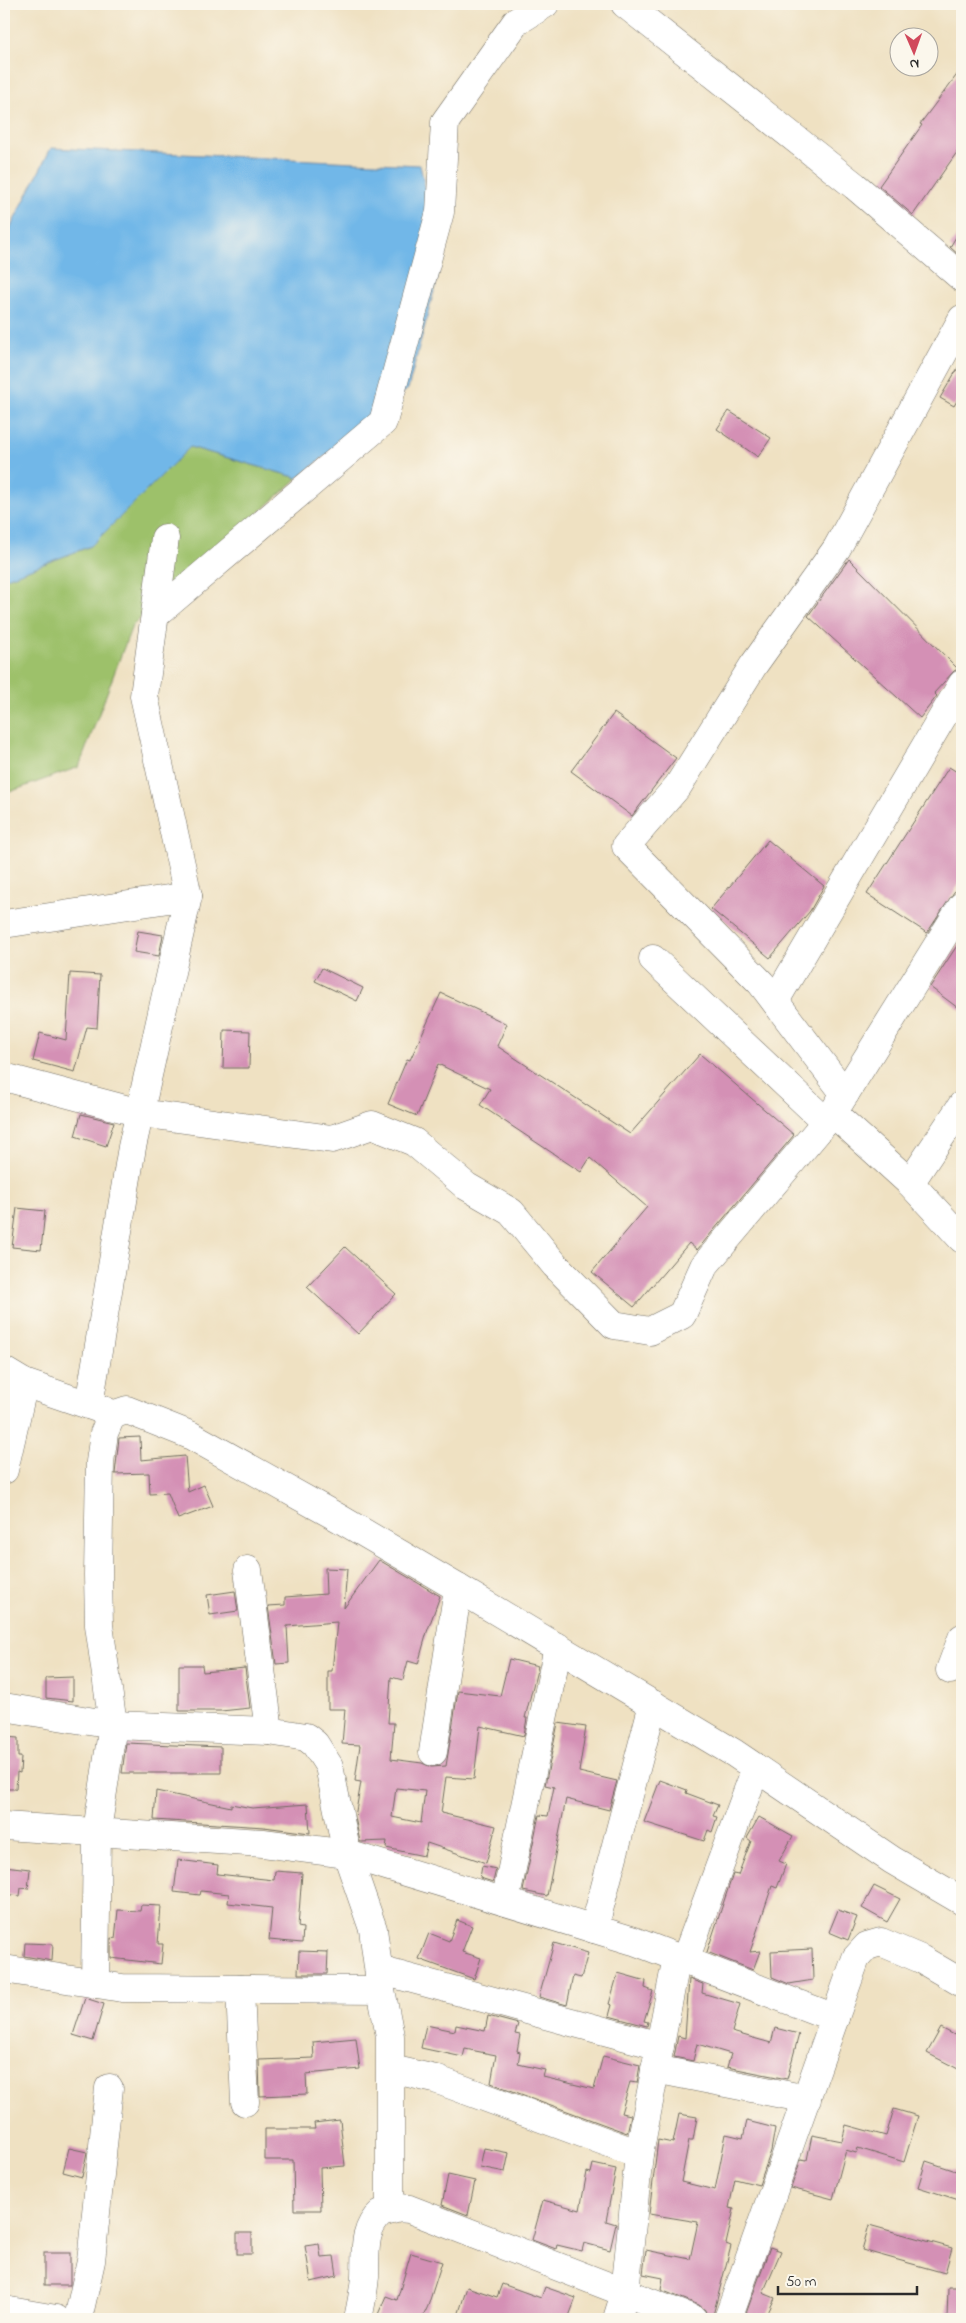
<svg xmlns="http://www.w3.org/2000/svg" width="966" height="2323" font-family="'Indie Flower',sans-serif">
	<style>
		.green { fill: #9dc16b; stroke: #64764b }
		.water { fill: #71b7e8; stroke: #4e718a }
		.building { fill: #d490b5; fill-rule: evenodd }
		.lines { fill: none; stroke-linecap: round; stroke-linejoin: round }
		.minor-casing { stroke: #706b60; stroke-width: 29 }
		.minor { stroke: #fff; stroke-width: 28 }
	</style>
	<rect width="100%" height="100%" fill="#fbf7ec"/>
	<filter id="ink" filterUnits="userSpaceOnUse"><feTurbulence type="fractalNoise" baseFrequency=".02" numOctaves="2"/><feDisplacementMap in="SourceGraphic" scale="10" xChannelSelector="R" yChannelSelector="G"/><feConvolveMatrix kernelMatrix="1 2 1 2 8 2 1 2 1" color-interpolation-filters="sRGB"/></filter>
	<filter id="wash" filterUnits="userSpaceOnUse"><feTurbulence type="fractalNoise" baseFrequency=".0096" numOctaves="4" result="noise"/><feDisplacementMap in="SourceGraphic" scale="20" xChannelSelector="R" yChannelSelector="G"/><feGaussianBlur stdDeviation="1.12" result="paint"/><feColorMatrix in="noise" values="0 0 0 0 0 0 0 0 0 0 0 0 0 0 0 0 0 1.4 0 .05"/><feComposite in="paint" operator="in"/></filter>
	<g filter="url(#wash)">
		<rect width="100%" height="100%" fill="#efe1c2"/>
		<path class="green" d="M190 447 298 478 132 626 79 767 4 794V579L91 546Z"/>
		<path class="water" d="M51 148 420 165 442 261 408 389 298 478 190 447 91 546 4 579V240Z"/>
		<g id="blocks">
			<g class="building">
				<path d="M962 68V145L913 215 879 186 922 125 920 124Z"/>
				<path d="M962 227V258L950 247Z"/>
				<path d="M962 361V392L954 406 940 398Z"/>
				<path d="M729 411 771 438 758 457 717 429Z"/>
				<path d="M849 559 958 669 954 671 934 693 937 696 920 718 808 616Z"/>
				<path d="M614 713 676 758 632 816 571 771Z"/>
				<path d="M949 767 962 775V880L927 933 867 894Z"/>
				<path d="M768 840 824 886 810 911 770 958 711 909Z"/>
				<path d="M138 931 163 935 159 956 134 952Z"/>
				<path d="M962 938V1011L930 987Z"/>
				<path d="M322 968 363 988 357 1001 315 981Z"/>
				<path d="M70 973 100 975 97 1028 87 1027 75 1072 33 1061 40 1033 66 1040Z"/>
				<path d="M441 993 507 1024 497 1046 630 1134 700 1054 794 1135 697 1250 689 1243 634 1307 592 1272 647 1207 590 1158 581 1172 480 1105 490 1089 438 1064 417 1116 388 1104 407 1059 410 1060Z"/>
				<path d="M224 1030 250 1031 249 1068H223Z"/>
				<path d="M81 1114 114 1122 106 1146 75 1136Z"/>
				<path d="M17 1208 45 1211 41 1250 12 1247Z"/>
				<path d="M345 1247 396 1294 358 1334 307 1287Z"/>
				<path d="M140 1437 141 1460 185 1456 188 1492 204 1485 213 1506 178 1519 168 1493 150 1494 149 1473 115 1474 119 1438Z"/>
				<path d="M379 1560 440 1596 427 1632 418 1664 408 1661 403 1680 391 1677 388 1723H394L391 1759 422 1763 431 1767 446 1766 458 1691 500 1696 509 1659 538 1666 525 1718H527L524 1736 480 1726 474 1779 446 1777 441 1813 496 1826 486 1863 427 1843 424 1856 386 1848 387 1841 360 1842 355 1817 361 1782 355 1781 360 1745 342 1744 345 1709H328V1671H332L337 1622 287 1626 289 1663 276 1664 268 1606 285 1605V1597L326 1594 325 1568 347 1569 344 1608ZM396 1788 425 1791 421 1823 392 1817Z"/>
				<path d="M235 1591 238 1611 210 1615 207 1595Z"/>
				<path d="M179 1665H202L203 1672 245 1668 250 1708 221 1711H179Z"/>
				<path d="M73 1677V1701L46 1698V1678Z"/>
				<path d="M558 1723 586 1727 579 1772 617 1781 609 1810 566 1799 547 1896 523 1891 539 1815 548 1816 554 1787 545 1785Z"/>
				<path d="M4 1737 18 1738V1757H21L20 1773 17 1772 16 1789H4Z"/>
				<path d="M126 1743 221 1747V1773H122Z"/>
				<path d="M660 1780 687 1790 686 1793 718 1805 713 1816 717 1817 712 1832 708 1830 704 1841 644 1822Z"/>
				<path d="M156 1791 231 1807V1804L252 1808 308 1804 310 1833 264 1827 154 1820Z"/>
				<path d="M759 1817 793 1836 779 1861 786 1864 777 1888 772 1886 750 1952 760 1951 753 1970 707 1952 733 1874 738 1875 751 1841 747 1838Z"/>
				<path d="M178 1860 218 1865 217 1874 274 1880 275 1871 302 1873 298 1927 303 1928 302 1943 269 1940 272 1908 228 1903 229 1894 201 1891 200 1895 174 1892Z"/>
				<path d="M4 1866 30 1869 28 1889 21 1888 20 1896 4 1894Z"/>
				<path d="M482 1866 496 1869 493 1882 480 1878Z"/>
				<path d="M874 1886 900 1899 887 1922 862 1908Z"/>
				<path d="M141 1905 161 1906 158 1944H163L161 1964 111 1958V1938L115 1939 118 1910 140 1911Z"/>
				<path d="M838 1910 857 1917 848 1940 829 1932Z"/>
				<path d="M457 1920 472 1926 462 1952 481 1958 474 1979 419 1959 429 1933 449 1941Z"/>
				<path d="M25 1943 53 1944 52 1961 24 1956Z"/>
				<path d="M554 1943 588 1953 581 1978 573 1976 567 2005 539 1997Z"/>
				<path d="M812 1949 813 1980 789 1984 772 1977 771 1951Z"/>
				<path d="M299 1951 328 1952 327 1974H298Z"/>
				<path d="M618 1973 646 1981 645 1988 653 1991 644 2021 648 2022 647 2026 609 2016 612 2005 609 2004Z"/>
				<path d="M689 1979 703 1984 702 1993 740 2004 732 2032 771 2043 775 2028 799 2034 787 2079 727 2067 731 2054 697 2044 693 2061 674 2057 678 2036 685 2038Z"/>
				<path d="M85 1998 104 2004 93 2041 73 2035Z"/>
				<path d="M488 2016 518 2024 515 2034 520 2035 517 2051 520 2052 518 2064 545 2070 543 2077 594 2089 603 2056 640 2065 637 2083 630 2082 621 2113 631 2115 627 2133 491 2083 496 2055 465 2049 463 2057 421 2048 426 2025 455 2031 456 2025 485 2031Z"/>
				<path d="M941 2028 962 2039V2071L927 2053Z"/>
				<path d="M356 2038 360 2069 306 2074 307 2094 260 2096 259 2060 314 2058 313 2042Z"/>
				<path d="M894 2109 918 2116 904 2162 858 2148 856 2153 846 2150 833 2199 791 2188 801 2159 807 2160 812 2135 842 2141 846 2125 886 2136Z"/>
				<path d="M679 2114 697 2117 693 2140H689L681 2182 715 2190 726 2134 743 2138 747 2121 775 2128 771 2151 759 2185 735 2179 729 2208 734 2209 726 2244 731 2246 712 2319H708L705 2310 699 2305 661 2290 663 2278 643 2274 646 2250 690 2259 698 2222 649 2214 658 2140 673 2143Z"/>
				<path d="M340 2120 345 2166 320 2168 321 2210H294L293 2160H265V2129H315L314 2123Z"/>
				<path d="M69 2148 87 2152 82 2177 63 2172Z"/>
				<path d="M484 2148 509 2153 505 2172 480 2167Z"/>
				<path d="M926 2161 962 2173V2201L918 2187Z"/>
				<path d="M593 2164 616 2169 606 2221 616 2224 610 2250 584 2243 582 2251 557 2245 556 2249 532 2240 543 2200 580 2210 587 2172 591 2173Z"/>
				<path d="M448 2175 475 2181 468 2215 442 2205Z"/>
				<path d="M869 2225 952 2248 945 2273 862 2250Z"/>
				<rect x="237" y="2233" width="15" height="21"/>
				<path d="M319 2244 321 2257 334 2256 337 2276 311 2282 305 2246Z"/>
				<path d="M770 2247 781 2251 763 2293 775 2298 765 2319H744Z"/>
				<rect x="44" y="2253" width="26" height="32"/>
				<path d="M411 2253 442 2262 428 2306 422 2319H376L386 2296 397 2300Z"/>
				<path d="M502 2284 541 2298 545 2287 576 2298 568 2319H457L467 2287 497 2297Z"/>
				<path d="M948 2287H962V2319H947Z"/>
			</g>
		</g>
	</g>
	<g filter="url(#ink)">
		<use href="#blocks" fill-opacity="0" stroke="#706b60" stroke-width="1"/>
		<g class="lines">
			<defs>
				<g id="minor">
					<path d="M625 4 855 186 962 278"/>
					<path d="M165 538 144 696 188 896"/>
					<path d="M155 615 383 422 440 212 445 122 516 22 545 4"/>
					<path d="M4 924 188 896 132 1147 89 1405"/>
					<path d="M653 959 826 1122"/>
					<path d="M775 1001 962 684"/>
					<path d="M4 1077 140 1113 332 1139 372 1125 414 1142 466 1186 511 1212 555 1265 614 1325 650 1331 682 1315 704 1266 833 1113 962 906"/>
					<path d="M845 1094 761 983 626 846 678 786 753 666 837 548 962 319"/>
					<path d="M833 1113 910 1183 962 1239"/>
					<path d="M910 1183 962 1105"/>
					<path d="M4 1371 24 1383 106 1411"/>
					<path d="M4 1470 24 1383"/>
					<path d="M248 1570 269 1731"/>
					<path d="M950 1670 962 1638"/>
					<path d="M4 1707 113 1725 269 1731 306 1737 315 1744 329 1766 347 1854 373 1929 381 1990 390 2036V2209"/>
					<path d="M433 1752 458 1588"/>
					<path d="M4 1826 263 1843 347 1854 634 1941 835 2018"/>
					<path d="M505 1902 558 1647"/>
					<path d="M594 1929 653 1704"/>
					<path d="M685 1960 756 1768"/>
					<path d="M4 1969 122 1988 381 1990"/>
					<path d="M379 1970 660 2046"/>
					<path d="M95 1984 97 1831 113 1725 99 1625 98 1575 100 1462 104 1433 110 1419 115 1414 127 1410 190 1435 337 1517 458 1588 734 1753 892 1860 962 1901"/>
					<path d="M240 1989 245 2102"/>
					<path d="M391 2069 435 2079 639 2154"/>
					<path d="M655 2069 807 2099"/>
					<path d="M4 2310 56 2319"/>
					<path d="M78 2319 91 2261 109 2088"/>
					<path d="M358 2319C361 2305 364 2290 365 2276 366 2253 362 2230 381 2213L400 2208 409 2209 693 2319"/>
					<path d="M617 2319 625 2293 639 2154 677 1957"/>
					<path d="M728 2319 856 1958 867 1946 881 1942 921 1959 962 1983"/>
				</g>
			</defs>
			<use href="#minor" class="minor-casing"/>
			<use href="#minor" class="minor"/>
		</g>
	</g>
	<rect width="966" height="2323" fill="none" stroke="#fbf7ec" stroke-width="20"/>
	<g transform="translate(914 52) rotate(178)"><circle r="24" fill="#fbf7ec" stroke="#a8a59f"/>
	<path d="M0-4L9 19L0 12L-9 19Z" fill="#d1495b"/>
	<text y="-8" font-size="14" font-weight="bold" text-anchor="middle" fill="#2b2b2b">N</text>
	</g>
	<path d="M778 2286v8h139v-8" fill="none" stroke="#2b2b2b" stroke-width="2.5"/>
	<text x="786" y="2286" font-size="15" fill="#2b2b2b" stroke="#fbf7ec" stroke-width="4" paint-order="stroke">50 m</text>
</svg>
